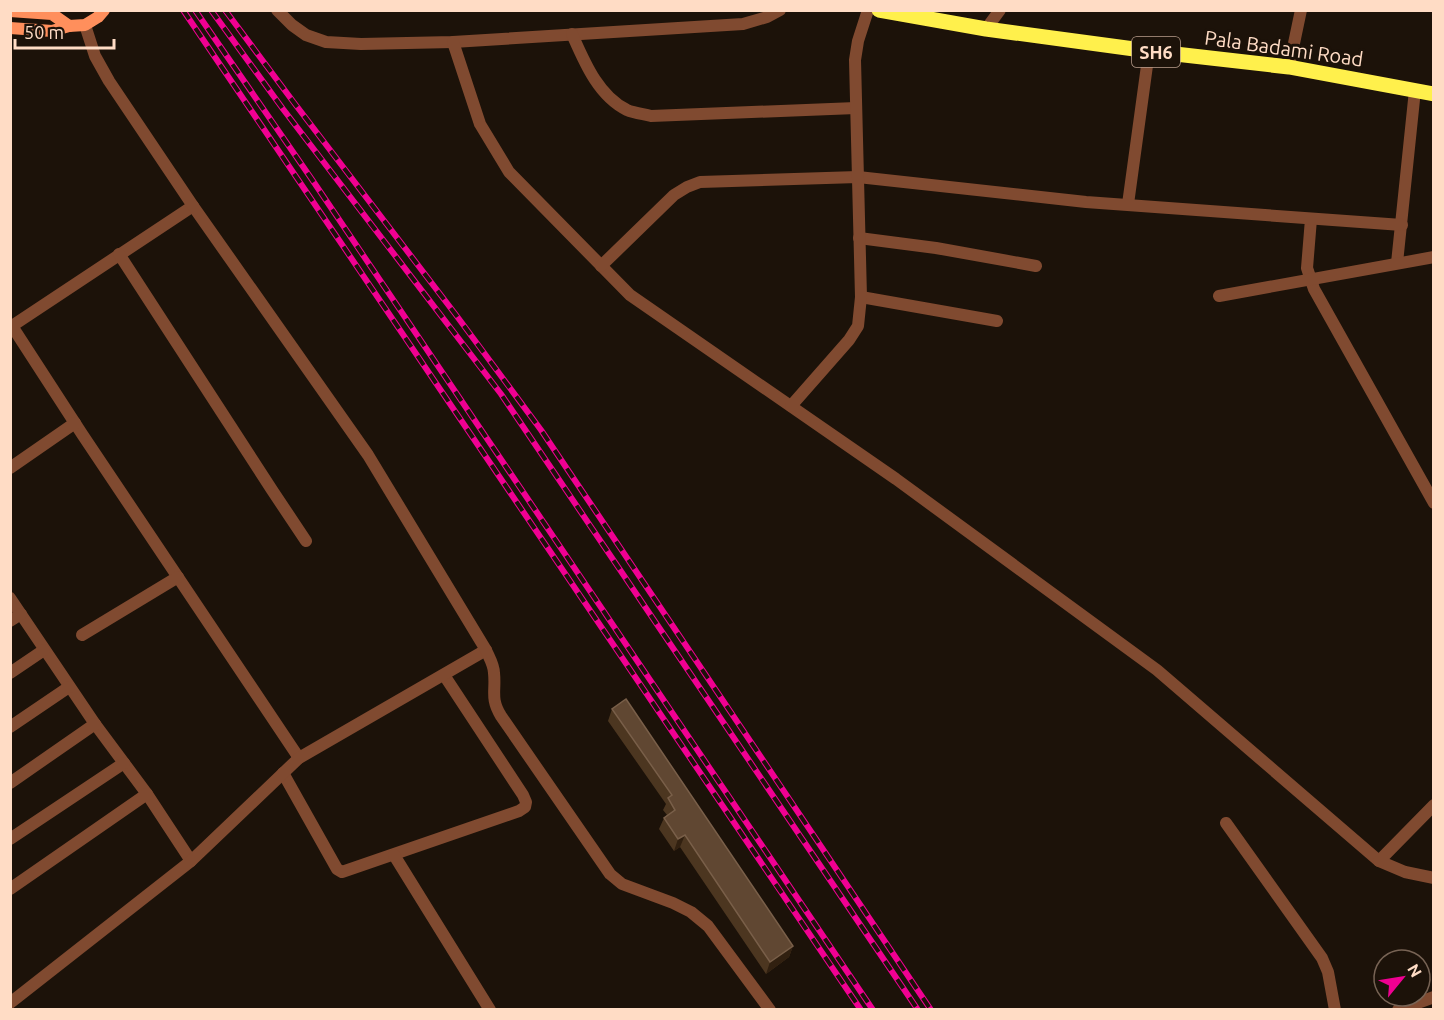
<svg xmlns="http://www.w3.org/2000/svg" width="1444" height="1020" font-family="Ubuntu,sans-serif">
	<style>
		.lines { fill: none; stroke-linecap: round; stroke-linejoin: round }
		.minor { stroke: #804a30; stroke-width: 12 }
		.tertiary { stroke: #804a30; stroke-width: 12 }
		.secondary { stroke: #ff8f5c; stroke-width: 12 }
		.primary { stroke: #fff04c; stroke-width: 15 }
		.rail-casing { stroke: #f00092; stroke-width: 6 }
		.rail { stroke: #1c1209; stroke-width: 4; stroke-dasharray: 11; stroke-linecap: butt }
		.wall { fill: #4c3620 }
		.shaded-wall { fill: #312010 }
		.building { fill: #604732; stroke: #795f49; stroke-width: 1.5 }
		.labels { text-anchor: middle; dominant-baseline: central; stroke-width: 6; stroke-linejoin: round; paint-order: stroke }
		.shield { fill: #1c1209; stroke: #bb9f8d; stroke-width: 1.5 }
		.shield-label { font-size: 18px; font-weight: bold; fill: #ffdcc5 }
		.street-label { font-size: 20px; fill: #ffdcc5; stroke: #1c1209 }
	</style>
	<rect width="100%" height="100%" fill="#1c1209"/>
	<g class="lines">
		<g class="minor">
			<path d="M277 10 292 25 306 35 326 42 361 44 453 42 743 24 767 17 780 10"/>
			<path d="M986 29 1000 10"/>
			<path d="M572 34C584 61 598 96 627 110 634 113 643 114 651 116L856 108"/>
			<path d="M453 42 480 124 509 172 630 295 896 479 1157 670 1379 861 1405 872 1434 878"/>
			<path d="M1289 67 1301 10"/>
			<path d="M1128 204 1149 51"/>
			<path d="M193 206 12 326 82 434 299 758"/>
			<path d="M1311 219 1307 268 1314 289 1434 503"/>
			<path d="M859 238 936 248 1036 266"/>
			<path d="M119 254 272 490 306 541"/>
			<path d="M1397 263 1415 90"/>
			<path d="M601 266 674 195 687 187 700 182 858 177 1086 202 1402 225"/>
			<path d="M1219 296 1434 257"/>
			<path d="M861 297 997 321"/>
			<path d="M791 406 849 340 858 326 861 297 855 60 858 41 868 10"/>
			<path d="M10 468 75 423"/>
			<path d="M10 598 95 724 147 794 191 861"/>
			<path d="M10 621 21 614"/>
			<path d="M82 635 178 577"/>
			<path d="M10 673 44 650"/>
			<path d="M10 727 69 687"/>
			<path d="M283 773 337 869 342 872 519 811 525 807 526 802 523 795 444 675"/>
			<path d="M10 783 95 724"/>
			<path d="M1226 823 1322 958 1328 972 1335 1010"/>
			<path d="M10 839 124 763"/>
			<path d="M394 855 490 1010"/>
			<path d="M1379 861 1434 805"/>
			<path d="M10 889 147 794"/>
			<path d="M10 1003 191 861 299 758 486 650"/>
		</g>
		<g class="tertiary">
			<path d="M85 25 95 56 109 81 193 206 368 455 486 650C489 657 494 665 494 673 496 691 490 698 501 716L610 874 622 884 673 903 691 912 708 926 770 1010"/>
			<path d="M1398 1010 1434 997"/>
		</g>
		<g class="secondary">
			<path d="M10 11 52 14 69 26"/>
			<path d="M10 28 52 31 69 26 85 25 98 17 104 10"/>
		</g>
		<path class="primary" d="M879 10 986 29 1149 51 1289 67 1434 94"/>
		<defs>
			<g id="rail">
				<path d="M183 10 861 1010"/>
				<path d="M195 10 313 181 873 1010"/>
				<path d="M211 10 283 109 501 394 918 1010"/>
				<path d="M225 10 295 104 456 315 541 430 931 1010"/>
			</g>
		</defs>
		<use href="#rail" class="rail-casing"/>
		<use href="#rail" class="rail"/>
	</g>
	<path class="wall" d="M612 709 793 946 789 957 766 974 680 847 674 851 659 829 664 818 667 815 663 810 666 804 608 721Z"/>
	<g class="shaded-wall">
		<path d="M685 835 680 847 674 851 678 839Z"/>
		<path d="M793 946 789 957 766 974 770 962Z"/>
	</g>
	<path class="building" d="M626 699 793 946 770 962 685 835 678 839 664 818 675 810 668 798 672 795 612 709Z"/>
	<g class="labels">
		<rect class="shield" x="1132" y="37" width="48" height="30" rx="4.5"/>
		<g class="shield-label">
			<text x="1156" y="52">SH6</text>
		</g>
		<g class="street-label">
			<text transform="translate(1284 48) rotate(8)">Pala Badami Road</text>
		</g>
	</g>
	<rect width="1444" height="1020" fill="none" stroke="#ffdcc5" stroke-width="24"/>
	<g transform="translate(1402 978) rotate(60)"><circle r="28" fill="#1c1209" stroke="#776354" stroke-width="1.5"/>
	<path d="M0-4.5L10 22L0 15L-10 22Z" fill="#f00092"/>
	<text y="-9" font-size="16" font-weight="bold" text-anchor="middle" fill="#ffdcc5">N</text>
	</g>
	<path d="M15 39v9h99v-9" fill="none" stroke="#ffdcc5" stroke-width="3"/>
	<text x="24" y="39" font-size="18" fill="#ffdcc5" stroke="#1c1209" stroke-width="4.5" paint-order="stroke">50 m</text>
</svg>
